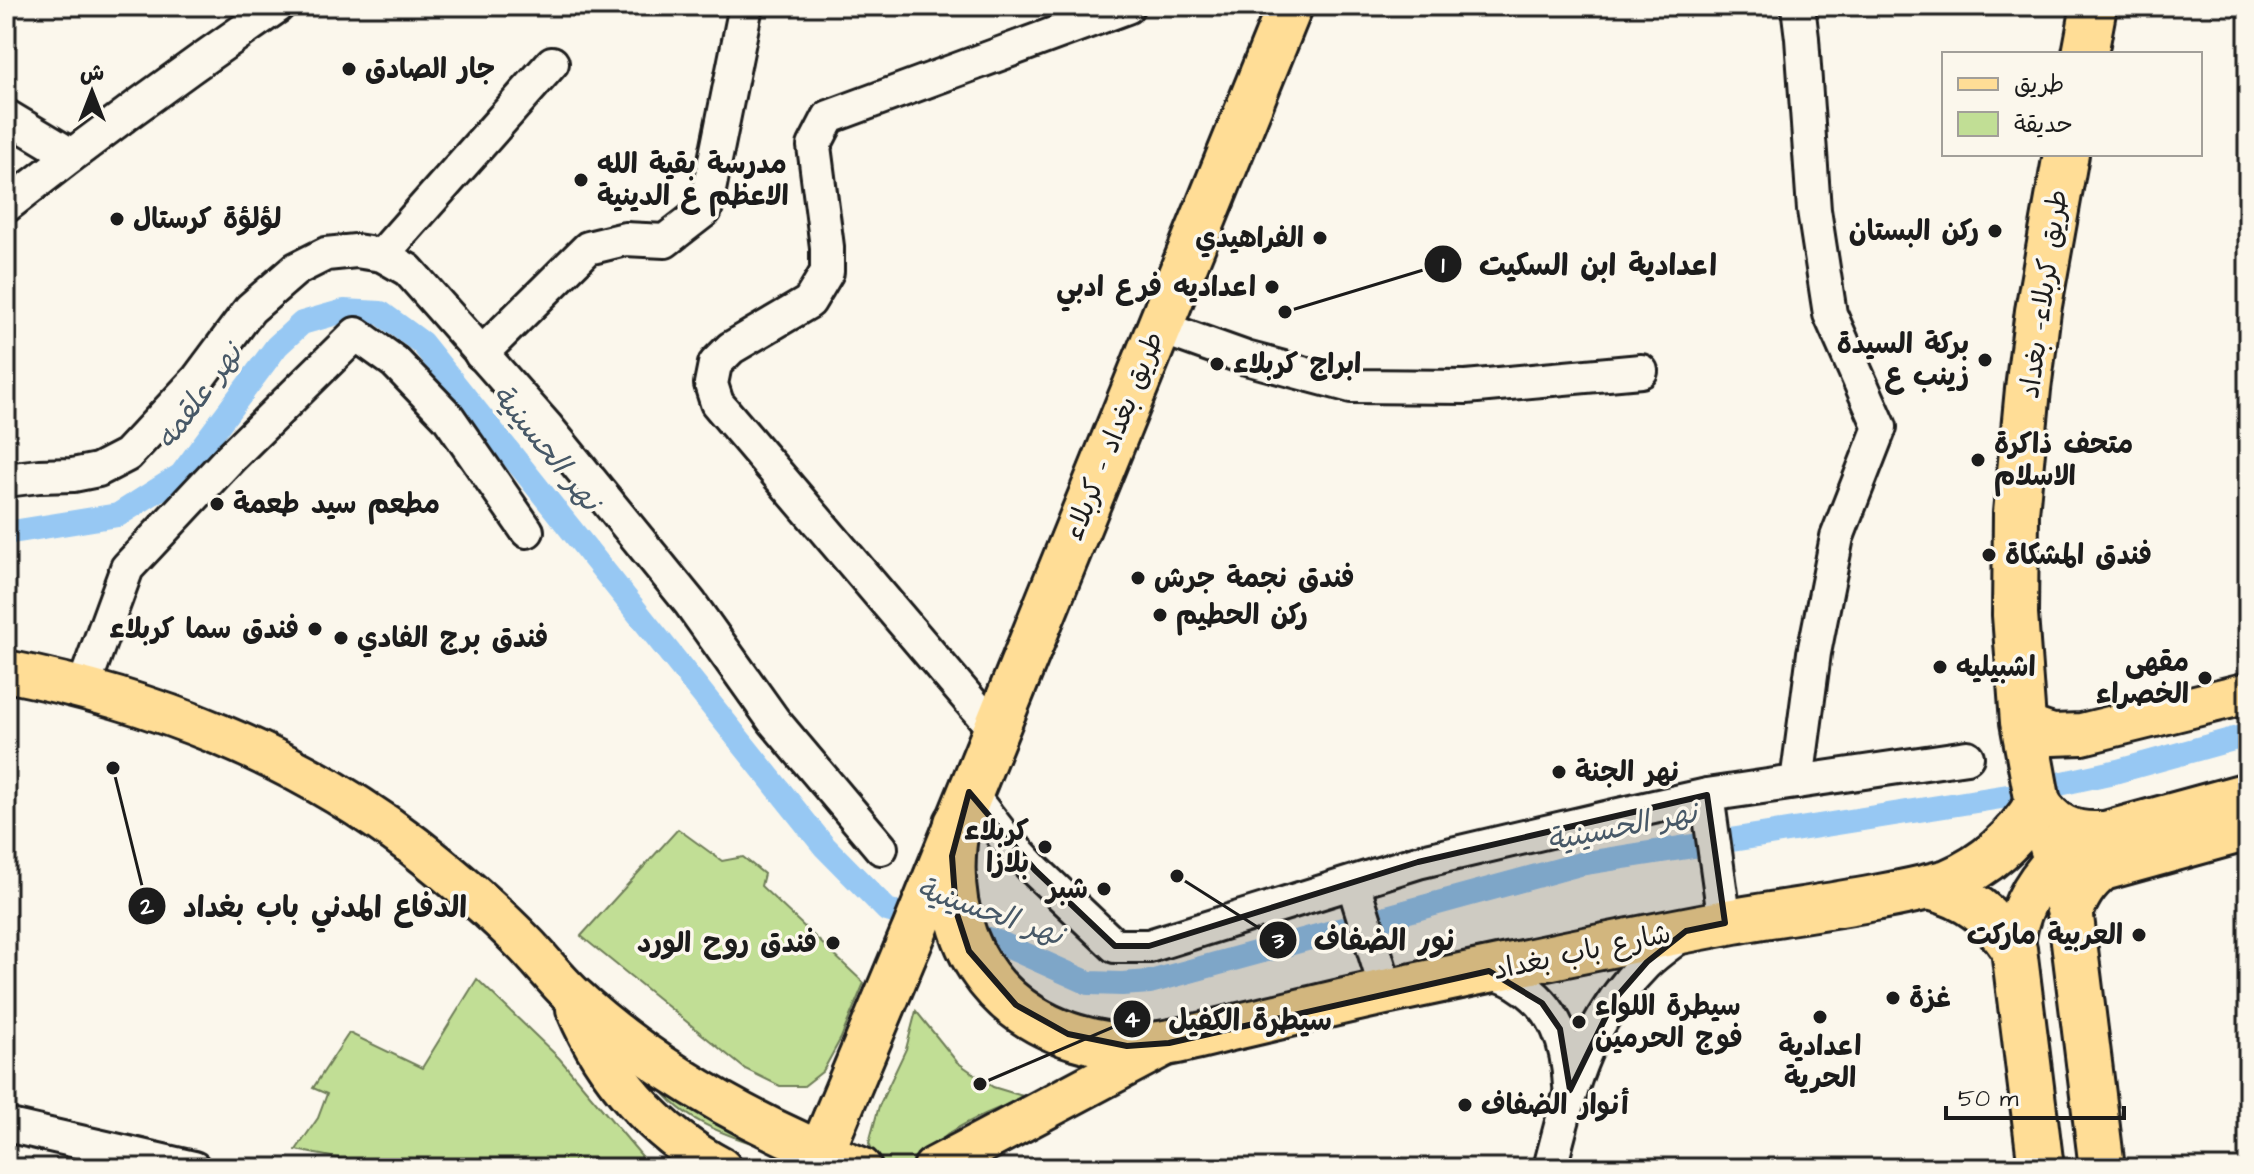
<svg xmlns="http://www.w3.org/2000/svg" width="2254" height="1174" font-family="'Architects Daughter','Playpen Sans Arabic',sans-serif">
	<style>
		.green { fill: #c1de95; stroke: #6e7d58; stroke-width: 2 }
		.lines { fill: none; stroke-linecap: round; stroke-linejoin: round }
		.canal { stroke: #97c8f3; stroke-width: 24 }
		.minor-casing { stroke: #1c1c1c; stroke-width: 38 }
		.major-casing { stroke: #1c1c1c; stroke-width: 46 }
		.highway-casing { stroke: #1c1c1c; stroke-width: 50 }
		.minor { stroke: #fbf7ec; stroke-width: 32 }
		.major { stroke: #ffdd96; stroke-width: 40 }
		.highway { stroke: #ffdd96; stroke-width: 44 }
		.marked { fill: #1c1c1c; fill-opacity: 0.2; stroke: #1c1c1c; stroke-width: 6; stroke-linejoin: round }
		.poi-dot { fill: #1c1c1c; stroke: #fbf7ec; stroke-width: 3 }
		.labels { text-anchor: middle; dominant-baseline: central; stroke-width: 7; stroke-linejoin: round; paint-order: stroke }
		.poi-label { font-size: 28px; font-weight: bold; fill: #1c1c1c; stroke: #fbf7ec; text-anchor: start }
		.street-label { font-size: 28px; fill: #1c1c1c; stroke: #fbf7ec }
		.water-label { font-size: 30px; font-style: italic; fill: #475867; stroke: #fbf7ec }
		.leader { fill: none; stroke: #1c1c1c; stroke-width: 3 }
		.callout-dot { fill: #1c1c1c; stroke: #fbf7ec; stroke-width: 3 }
		.mark-label { font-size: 24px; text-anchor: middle; font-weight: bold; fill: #fff }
		.callout-label { font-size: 30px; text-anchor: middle; font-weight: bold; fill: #1c1c1c; stroke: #fbf7ec; stroke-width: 7; stroke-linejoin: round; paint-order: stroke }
	</style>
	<rect width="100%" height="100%" fill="#fbf7ec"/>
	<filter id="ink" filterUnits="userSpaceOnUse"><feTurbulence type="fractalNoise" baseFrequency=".0125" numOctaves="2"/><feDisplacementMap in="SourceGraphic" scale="16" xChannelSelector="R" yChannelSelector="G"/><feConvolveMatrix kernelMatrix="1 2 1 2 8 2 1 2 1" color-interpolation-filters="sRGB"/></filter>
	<g filter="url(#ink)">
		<g class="green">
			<path d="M678 829 722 861 743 857 764 874 761 886 864 983 841 1038 823 1071 804 1086H780L745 1069 581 936Z"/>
			<path d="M477 979 559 1058 641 1155 643 1168H387L296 1150 318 1118 327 1094 313 1088 349 1033 422 1068Z"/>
			<path d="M916 1011 957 1062 993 1087 1026 1097C1001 1107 975 1117 951 1132 935 1143 920 1166 900 1168 881 1170 875 1157 869 1143L879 1106 906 1049Z"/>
			<path d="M652 1075 773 1150C730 1137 673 1119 652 1075Z"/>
		</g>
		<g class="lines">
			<g class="canal">
				<path d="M6 533 118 515 181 475 277 346 302 323 344 311 381 313 422 343 824 846 887 910 998 942 1089 983 1122 984 1150 982 1580 864 2014 795"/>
				<path d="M2059 784 2118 771 2248 735"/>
			</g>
			<defs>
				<g id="minor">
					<path d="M6 116 71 155"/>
					<path d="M6 206C95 136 185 70 278 6"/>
					<path d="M382 255 552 63"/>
					<path d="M1159 327 1246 358 1351 386 1466 387 1641 371"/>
					<path d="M481 354 588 248 625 239 665 241 705 210 746 6"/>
					<path d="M6 480 39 476 73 475 98 470 127 455 197 380 250 309 296 269 326 254 356 251 382 255 408 270 546 426 690 603 774 721 881 848"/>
					<path d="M83 688 127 568 230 458 356 334 395 362 448 417 527 531"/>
					<path d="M994 729 717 403 711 384 715 364 731 348 809 302 827 272V247L814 146 829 117 1127 7"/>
					<path d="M1797 782 1814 653 1837 537 1880 427 1830 314 1814 210 1802 38 1798 6"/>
					<path d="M969 792 1003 836 1035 870 1115 946H1149L1418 862 1614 816 1707 795 1967 757"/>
					<path d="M1707 795 1725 923"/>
					<path d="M1353 883 1387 992"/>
					<path d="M1489 971C1498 975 1510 978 1518 984 1556 1007 1568 1044 1570 1086"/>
					<path d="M6 1125 194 1168"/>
					<path d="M1550 1168C1571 1087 1584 1026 1645 964 1657 952 1671 943 1684 933"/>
				</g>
				<g id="major">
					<path d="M6 671C151 699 296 755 414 846 452 876 489 907 523 942 540 959 554 978 572 995 655 1072 756 1127 861 1168"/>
					<path d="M2023 722 2037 730 2052 735 2082 734 2248 693"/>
					<path d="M2071 917C2078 897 2086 883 2103 870L2248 830"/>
					<path d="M2014 949C2015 917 2032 884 2055 861 2067 849 2083 842 2098 834L2248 793"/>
					<path d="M577 1009C604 1075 658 1135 721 1168"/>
					<path d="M934 1168 1169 1043"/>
				</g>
				<g id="highway">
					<path d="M2085 54 2094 6"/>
					<path d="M2066 154 2038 311 2028 389 2016 513 2015 615 2023 722 2038 803 2056 859 2071 917 2102 1168"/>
					<path d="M2038 803C2052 826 2071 835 2098 834"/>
					<path d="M957 823C936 933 991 1026 1106 1044 1149 1051 1190 1038 1231 1028 1284 1016 1337 1002 1390 991 1502 967 1615 943 1728 922 1801 909 1876 901 1948 882 1987 865 2015 840 2038 803"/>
					<path d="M1929 887C1969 897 1991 915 2014 949L2041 1168"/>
					<path d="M809 1168 821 1153 915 929 1290 6"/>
				</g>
			</defs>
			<use href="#minor" class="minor-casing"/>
			<use href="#major" class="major-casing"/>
			<use href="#highway" class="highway-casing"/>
			<use href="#minor" class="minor"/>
			<use href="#major" class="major"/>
			<use href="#highway" class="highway"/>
		</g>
	</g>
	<path class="marked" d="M969 792 1035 870 1115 946H1149L1418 862 1707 795 1725 923 1686 931 1647 962 1614 1000 1570 1090 1560 1029 1542 1003 1489 971 1169 1043 1127 1046 1068 1034 1016 1005 969 951 956 911 952 856Z"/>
	<g class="poi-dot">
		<circle cx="349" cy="69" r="8"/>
		<circle cx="581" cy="180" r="8"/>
		<circle cx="117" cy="219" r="8"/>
		<circle cx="1995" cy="231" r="8"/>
		<circle cx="1320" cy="238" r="8"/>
		<circle cx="1272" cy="287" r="8"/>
		<circle cx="1985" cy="360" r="8"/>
		<circle cx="1217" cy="364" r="8"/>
		<circle cx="1978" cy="460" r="8"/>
		<circle cx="217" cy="504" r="8"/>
		<circle cx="1989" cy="555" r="8"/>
		<circle cx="1138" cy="578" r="8"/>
		<circle cx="1160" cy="615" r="8"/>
		<circle cx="315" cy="629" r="8"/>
		<circle cx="341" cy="638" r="8"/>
		<circle cx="1940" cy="667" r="8"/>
		<circle cx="2205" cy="678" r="8"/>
		<circle cx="1559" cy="772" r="8"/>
		<circle cx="1045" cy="847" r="8"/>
		<circle cx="1104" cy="889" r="8"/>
		<circle cx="2139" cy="935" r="8"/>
		<circle cx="833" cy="943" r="8"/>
		<circle cx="1893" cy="998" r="8"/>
		<circle cx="1820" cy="1017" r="8"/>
		<circle cx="1579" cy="1022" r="8"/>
		<circle cx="1465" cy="1105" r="8"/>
	</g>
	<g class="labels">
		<g class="poi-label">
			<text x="365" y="69">جار الصادق</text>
			<text x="597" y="164">مدرسة بقية الله<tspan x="597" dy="32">الاعظم ع الدينية</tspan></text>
			<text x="133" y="219">لؤلؤة كرستال</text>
			<text x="1979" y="231" text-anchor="end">ركن البستان</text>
			<text x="1304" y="238" text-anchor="end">الفراهيدي</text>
			<text x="1256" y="287" text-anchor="end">اعداديه فرع ادبي</text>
			<text x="1969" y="344" text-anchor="end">بركة السيدة<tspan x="1969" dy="32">زينب ع</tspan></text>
			<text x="1233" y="364">ابراج كربلاء</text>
			<text x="1994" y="444">متحف ذاكرة<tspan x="1994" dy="32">الاسلام</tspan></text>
			<text x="233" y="504">مطعم سيد طعمة</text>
			<text x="2005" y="555">فندق المشكاة</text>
			<text x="1154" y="578">فندق نجمة جرش</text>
			<text x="1176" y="615">ركن الحطيم</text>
			<text x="299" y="629" text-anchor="end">فندق سما كربلاء</text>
			<text x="357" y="638">فندق برج الفادي</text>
			<text x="2189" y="662" text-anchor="end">مقهى<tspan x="2189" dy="32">الخصراء</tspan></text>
			<text x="1956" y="667">اشبيليه</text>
			<text x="1575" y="772">نهر الجنة</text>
			<text x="1029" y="831" text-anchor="end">كربلاء<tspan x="1029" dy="32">بلازا</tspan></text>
			<text x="1088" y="889" text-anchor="end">شبر</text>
			<text x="2123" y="935" text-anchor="end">العربية ماركت</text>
			<text x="817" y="943" text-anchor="end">فندق روح الورد</text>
			<text x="1909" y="998">غزة</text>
			<text x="1595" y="1006">سيطرة اللواء<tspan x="1595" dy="32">فوج الحرمين</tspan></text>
			<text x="1820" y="1046" text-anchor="middle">اعدادية<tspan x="1820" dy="32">الحرية</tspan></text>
			<text x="1481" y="1105">أنوار الضفاف</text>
		</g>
		<g class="street-label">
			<text transform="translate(2044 294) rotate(-82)">طريق كربلاء- بغداد</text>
			<text transform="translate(1114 436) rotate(-68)">طريق بغداد - كربلاء</text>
			<text transform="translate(1582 952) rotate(-12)">شارع باب بغداد</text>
		</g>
		<g class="water-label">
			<text transform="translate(199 397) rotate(-53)">نهر علقمه</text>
			<text transform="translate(546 448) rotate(51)">نهر الحسينية</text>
			<text transform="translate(1622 827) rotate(-11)">نهر الحسينية</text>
			<text transform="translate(990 912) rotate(19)">نهر الحسينية</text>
		</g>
	</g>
	<path class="leader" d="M1285 312L1443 264M113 768L147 906M1177 876L1278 940M980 1084L1132 1019"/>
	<g class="callout-dot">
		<circle cx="1285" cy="312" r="8"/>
		<circle cx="113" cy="768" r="8"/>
		<circle cx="1177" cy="876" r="8"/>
		<circle cx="980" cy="1084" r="8"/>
		<circle cx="1443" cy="264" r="20"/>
		<circle cx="147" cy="906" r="20"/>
		<circle cx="1278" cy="940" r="20"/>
		<circle cx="1132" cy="1019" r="20"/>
	</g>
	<g class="mark-label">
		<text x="1443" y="273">1</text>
		<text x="147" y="914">2</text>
		<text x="1278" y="948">3</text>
		<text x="1132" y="1027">4</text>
	</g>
	<g class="callout-label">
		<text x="1598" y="275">اعدادية ابن السكيت</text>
		<text x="325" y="917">الدفاع المدني باب بغداد</text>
		<text x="1384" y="950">نور الضفاف</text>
		<text x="1250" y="1030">سيطرة الكفيل</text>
	</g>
	<rect width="2254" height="1174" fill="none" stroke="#fbf7ec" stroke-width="32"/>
	<rect x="16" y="16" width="2222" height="1142" fill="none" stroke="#1c1c1c" stroke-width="3" filter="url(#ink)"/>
	<rect x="1942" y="52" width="260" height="104" fill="#fbf7ec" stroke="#a29f99" stroke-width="2"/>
	<rect x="1958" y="78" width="40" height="12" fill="#ffdd96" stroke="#a29f99" stroke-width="2"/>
	<text x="2014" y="92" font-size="24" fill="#1c1c1c">طريق</text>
	<rect x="1958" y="112" width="40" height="24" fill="#c1de95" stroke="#a29f99" stroke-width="2"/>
	<text x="2014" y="132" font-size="24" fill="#1c1c1c">حديقة</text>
	<g transform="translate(92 92)" stroke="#fbf7ec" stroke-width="6" paint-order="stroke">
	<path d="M0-6L14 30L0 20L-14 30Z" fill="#1c1c1c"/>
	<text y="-12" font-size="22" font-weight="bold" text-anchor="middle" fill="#1c1c1c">ش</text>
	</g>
	<path d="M1946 1106v12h178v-12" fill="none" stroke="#1c1c1c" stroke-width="4"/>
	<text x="1958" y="1106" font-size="24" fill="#1c1c1c" stroke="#fbf7ec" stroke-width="6" paint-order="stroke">50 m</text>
</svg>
